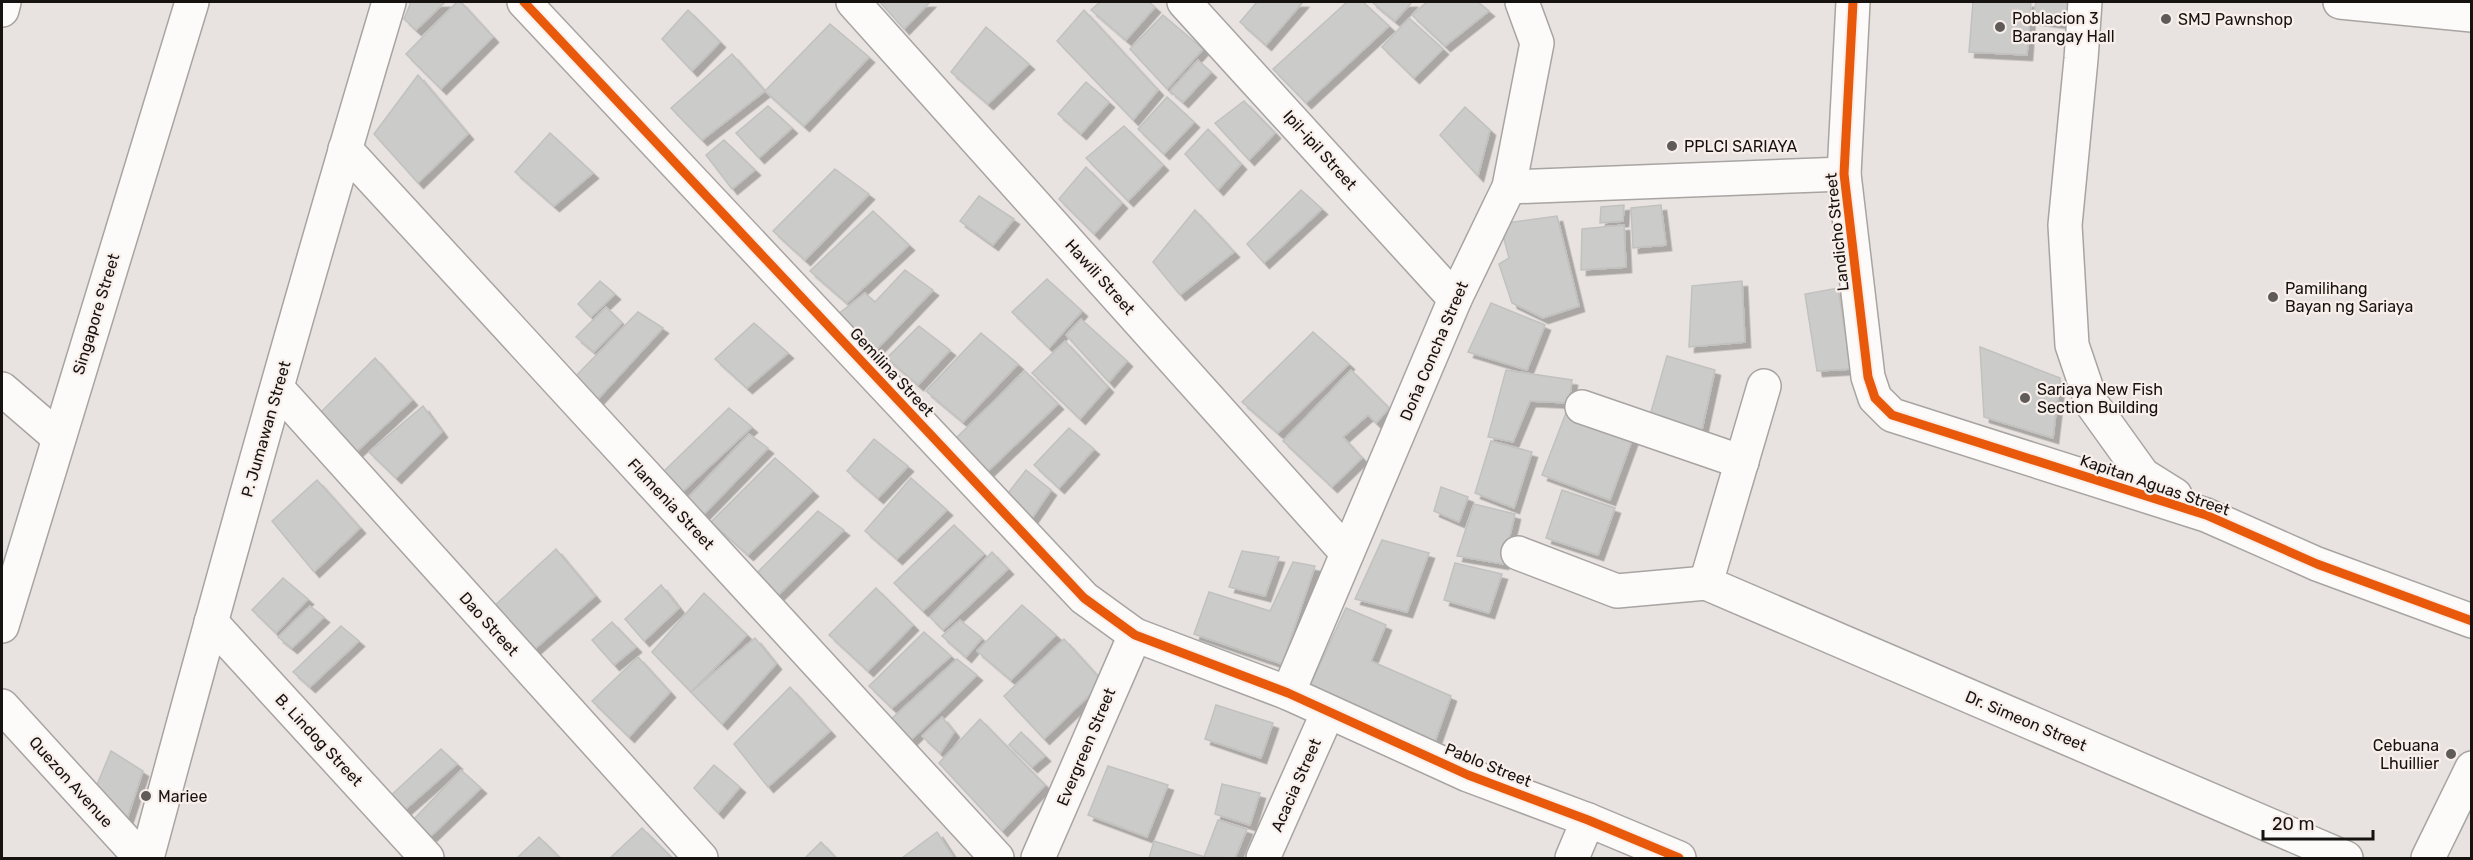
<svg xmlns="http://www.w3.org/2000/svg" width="2473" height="860" font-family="Rubik,sans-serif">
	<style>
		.building { fill: #cbcbca; stroke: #c1c1c0; stroke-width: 1.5; filter: url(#shadow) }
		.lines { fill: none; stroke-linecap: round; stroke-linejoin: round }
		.street-casing { stroke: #a8a4a2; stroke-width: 36 }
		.secondary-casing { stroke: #a8a4a2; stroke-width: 36 }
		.street { stroke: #fcfbfa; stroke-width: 33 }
		.secondary { stroke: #fcfbfa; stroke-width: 33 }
		.cycleway-casing { stroke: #f9efea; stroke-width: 13 }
		.cycleway { stroke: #e8590c; stroke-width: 9 }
		.poi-dot { fill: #5f5b59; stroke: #f9efea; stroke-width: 2 }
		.labels { text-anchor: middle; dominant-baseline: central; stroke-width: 4.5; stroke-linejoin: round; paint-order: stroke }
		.poi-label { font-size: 16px; fill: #151210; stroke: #f9efea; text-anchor: start }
		.street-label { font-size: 16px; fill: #151210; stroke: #f9efea }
	</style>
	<defs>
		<filter id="shadow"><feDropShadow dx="5.5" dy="5.5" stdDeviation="0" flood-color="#0004"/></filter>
	</defs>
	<rect width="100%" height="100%" fill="#e8e3e0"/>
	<g class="building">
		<path d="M411 2H445L416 30 404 19Z"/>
		<path d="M457 2H461L493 37 441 89 406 54Z"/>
		<path d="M880 2H930L904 29Z"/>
		<path d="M1100 2H1149L1155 7 1126 40 1091 10Z"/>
		<path d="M1257 2H1303L1266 45 1240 22Z"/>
		<path d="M1347 2H1363L1389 26 1306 103 1273 69Z"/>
		<path d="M1372 2H1412L1395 21Z"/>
		<path d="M1427 2H1478L1489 11 1445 46 1412 15Z"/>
		<path d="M1973 2H2031L2027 55 1969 52Z"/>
		<path d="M2036 2H2071L2067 24 2033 19Z"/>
		<path d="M688 10 720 42 692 71 662 39Z"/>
		<path d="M1084 10 1158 90 1133 120 1057 41Z"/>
		<path d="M1163 15 1203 49 1167 89 1130 49Z"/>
		<path d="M1409 18 1443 49 1414 78 1382 47Z"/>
		<path d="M830 24 869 57 804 126 765 91Z"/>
		<path d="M986 27 1029 64 988 104 951 72Z"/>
		<path d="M732 54 765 91 702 140 671 108Z"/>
		<path d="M1198 60 1211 72 1183 102 1170 91Z"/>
		<path d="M418 75 468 134 418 183 374 134Z"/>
		<path d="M1086 82 1109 102 1081 134 1058 114Z"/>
		<path d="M1167 97 1194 122 1164 154 1138 129Z"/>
		<path d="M1244 101 1275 133 1249 160 1215 123Z"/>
		<path d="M768 106 792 128 759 158 736 133Z"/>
		<path d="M1465 107 1490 130 1478 176 1440 135Z"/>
		<path d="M1124 126 1163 165 1128 201 1086 158Z"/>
		<path d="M1208 129 1241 164 1218 190 1185 154Z"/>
		<path d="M550 133 593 173 554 206 515 172Z"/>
		<path d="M724 140 755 170 732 189 706 155Z"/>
		<path d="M1086 167 1122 203 1094 234 1059 199Z"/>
		<path d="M835 169 869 194 805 260 773 231Z"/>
		<path d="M1301 190 1322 209 1264 263 1247 244Z"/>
		<path d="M979 196 1014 219 993 245 960 221Z"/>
		<path d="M1624 205 1623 221 1600 223 1601 207Z"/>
		<path d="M1661 205 1666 245 1633 248 1631 208Z"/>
		<path d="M1195 210 1234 252 1180 295 1153 262Z"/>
		<path d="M873 211 909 245 847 303 810 271Z"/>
		<path d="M1557 216 1579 306 1543 318 1512 303 1499 264 1509 258 1500 224Z"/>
		<path d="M1624 225 1626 267 1581 270 1582 229Z"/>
		<path d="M905 270 933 290 877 349 837 315 865 293 875 302Z"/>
		<path d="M1047 279 1082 311 1049 348 1012 312Z"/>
		<path d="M600 281 615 294 591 317 578 304Z"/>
		<path d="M1742 281 1745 342 1689 347 1692 286Z"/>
		<path d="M1838 288 1851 369 1817 371 1805 294Z"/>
		<path d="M1491 303 1545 325 1527 370 1468 352Z"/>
		<path d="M606 307 622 323 594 352 576 337Z"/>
		<path d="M638 312 663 328 597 400 573 379Z"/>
		<path d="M1081 319 1127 361 1109 382 1066 335Z"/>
		<path d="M754 323 788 353 747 388 715 359Z"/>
		<path d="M919 326 950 350 918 385 887 358Z"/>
		<path d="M1313 332 1349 364 1278 433 1242 402Z"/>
		<path d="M981 333 1018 364 963 422 926 391Z"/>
		<path d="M1065 341 1108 387 1080 419 1032 373Z"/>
		<path d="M1980 347 2060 378 2053 438 1984 417Z"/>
		<path d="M1667 356 1715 370 1701 434 1649 419Z"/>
		<path d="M375 358 412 400 354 454 320 413Z"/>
		<path d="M1351 370 1389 408 1376 423 1368 415 1343 437 1362 458 1332 487 1283 441Z"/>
		<path d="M1506 370 1572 380 1569 403 1530 401 1513 442 1488 437Z"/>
		<path d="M1025 371 1058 404 987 472 954 440Z"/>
		<path d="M423 406 442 432 396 478 369 452Z"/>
		<path d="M729 408 752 427 682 492 661 474Z"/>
		<path d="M1566 413 1635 432 1610 500 1542 475Z"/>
		<path d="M1069 428 1094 449 1059 488 1034 465Z"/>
		<path d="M749 434 768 448 701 517 683 503Z"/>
		<path d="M874 439 908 466 878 498 847 471Z"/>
		<path d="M1491 441 1532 452 1514 508 1475 493Z"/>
		<path d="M775 458 813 491 748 555 711 522Z"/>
		<path d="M1026 470 1051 490 1030 521 1002 501Z"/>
		<path d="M911 478 947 510 897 559 865 531Z"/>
		<path d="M317 480 360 528 314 572 272 521Z"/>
		<path d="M1441 487 1468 497 1459 522 1434 511Z"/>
		<path d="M1562 490 1615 508 1598 555 1546 538Z"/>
		<path d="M1474 504 1515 514 1503 564 1457 556Z"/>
		<path d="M818 511 844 530 775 598 752 578Z"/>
		<path d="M954 525 984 554 923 611 894 583Z"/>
		<path d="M1382 540 1429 553 1407 612 1355 599Z"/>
		<path d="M556 549 595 596 530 653 491 609Z"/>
		<path d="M1242 551 1279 557 1265 596 1229 587Z"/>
		<path d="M992 552 1008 569 943 630 930 617Z"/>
		<path d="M1293 562 1315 566 1282 664 1194 634 1209 592 1270 611Z"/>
		<path d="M1455 563 1502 574 1489 613 1444 600Z"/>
		<path d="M283 578 308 599 276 633 252 610Z"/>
		<path d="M661 585 679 608 644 641 625 619Z"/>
		<path d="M876 588 913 625 868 671 829 635Z"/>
		<path d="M704 593 747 635 691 692 652 652Z"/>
		<path d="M1022 605 1056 635 1011 680 977 651Z"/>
		<path d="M310 606 324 617 292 648 278 637Z"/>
		<path d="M1346 608 1386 625 1371 661 1451 696 1434 744 1310 686Z"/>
		<path d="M960 620 982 638 966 657 942 636Z"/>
		<path d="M612 622 636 647 614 665 592 640Z"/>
		<path d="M341 626 359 641 310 687 293 672Z"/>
		<path d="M924 632 951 656 892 708 869 686Z"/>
		<path d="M755 638 776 664 722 724 691 692Z"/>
		<path d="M1064 639 1103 682 1044 739 1004 696Z"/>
		<path d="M638 657 670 692 629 737 592 701Z"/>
		<path d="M957 659 977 675 909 742 888 722Z"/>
		<path d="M790 687 830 731 768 787 734 744Z"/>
		<path d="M1216 705 1273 723 1261 758 1205 739Z"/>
		<path d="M942 717 954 732 940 753 922 736Z"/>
		<path d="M980 719 1045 785 1002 831 939 763Z"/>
		<path d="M1021 732 1045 756 1032 767 1009 745Z"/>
		<path d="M441 749 457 764 401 813 388 798Z"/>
		<path d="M111 751 143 771 127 819 96 787Z"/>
		<path d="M714 765 740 787 718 813 694 788Z"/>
		<path d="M1108 766 1168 785 1147 837 1088 815Z"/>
		<path d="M461 770 481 788 431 836 413 820Z"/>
		<path d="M1222 784 1260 793 1250 825 1215 814Z"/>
		<path d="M1218 820 1247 829 1235 858 1204 857Z"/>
		<path d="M642 828 672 858H610Z"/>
		<path d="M937 832 954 858H902Z"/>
		<path d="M539 837 560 858H517Z"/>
		<path d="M1154 841 1208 858H1149Z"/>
		<path d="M821 842 836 858H805Z"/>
	</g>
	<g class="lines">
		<defs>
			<g id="street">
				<path d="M524 2 1084 598 1135 635 1288 693 1468 775 1588 820 1679 858"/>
				<path d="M853 2 1347 553"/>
				<path d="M1184 2 1455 299"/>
				<path d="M1853 2 1844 174 1868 377 1875 398 1892 415 2206 515 2317 564 2472 621"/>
				<path d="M2085 2 2081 59 2065 225 2072 345 2092 404 2143 475 2175 495"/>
				<path d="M2340 2 2472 15"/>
				<path d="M2 10 4 2"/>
				<path d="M345 149 997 858"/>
				<path d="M1509 187 1844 174"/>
				<path d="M1764 386 1706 583 2346 858"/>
				<path d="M2 389 59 438"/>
				<path d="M278 389 701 858"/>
				<path d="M1582 407 1742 462"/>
				<path d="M1518 553 1617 591 1706 583"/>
				<path d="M211 622 427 858"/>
				<path d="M2 626 192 2"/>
				<path d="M1288 693 1455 299 1509 187 1537 43 1522 2"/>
				<path d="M147 858C224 572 304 286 389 2"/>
				<path d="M1038 858 1135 635"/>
				<path d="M1263 858 1328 712"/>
				<path d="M1572 858 1588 820"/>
				<path d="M2428 858 2472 768"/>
			</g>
			<path id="secondary" d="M2 706 141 858"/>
		</defs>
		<use href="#street" class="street-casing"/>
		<use href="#secondary" class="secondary-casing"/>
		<use href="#street" class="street"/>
		<use href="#secondary" class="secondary"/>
		<defs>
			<g id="cycleway">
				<path d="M524 2 1084 598 1135 635 1288 693 1468 775 1588 820 1679 858"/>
				<path d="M1853 2 1844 174 1868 377 1875 398 1892 415 2206 515 2317 564 2472 621"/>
			</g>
		</defs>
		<use href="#cycleway" class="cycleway-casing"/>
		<use href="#cycleway" class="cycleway"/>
	</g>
	<g class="poi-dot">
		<circle cx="2166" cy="19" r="6"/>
		<circle cx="2000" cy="27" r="6"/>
		<circle cx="1672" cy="146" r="6"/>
		<circle cx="2273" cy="297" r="6"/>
		<circle cx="2025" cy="398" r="6"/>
		<circle cx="2451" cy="754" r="6"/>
		<circle cx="146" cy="796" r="6"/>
	</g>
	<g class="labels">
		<g class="poi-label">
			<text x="2012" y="18">Poblacion 3<tspan x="2012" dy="18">Barangay Hall</tspan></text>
			<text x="2178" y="19">SMJ Pawnshop</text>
			<text x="1684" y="146">PPLCI SARIAYA</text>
			<text x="2285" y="288">Pamilihang<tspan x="2285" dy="18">Bayan ng Sariaya</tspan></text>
			<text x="2037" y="389">Sariaya New Fish<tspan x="2037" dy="18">Section Building</tspan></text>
			<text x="2439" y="745" text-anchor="end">Cebuana<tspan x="2439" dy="18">Lhuillier</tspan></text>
			<text x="158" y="796">Mariee</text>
		</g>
		<g class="street-label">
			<text transform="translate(1320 150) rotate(48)">Ipil-ipil Street</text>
			<text transform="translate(1837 232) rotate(-96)">Landicho Street</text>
			<text transform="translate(1100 277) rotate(48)">Hawili Street</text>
			<text transform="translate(96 314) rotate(-73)">Singapore Street</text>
			<text transform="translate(1434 351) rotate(-67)">Doña Concha Street</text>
			<text transform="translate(892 372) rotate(47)">Gemilina Street</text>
			<text transform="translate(266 429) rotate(-74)">P. Jumawan Street</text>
			<text transform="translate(2155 485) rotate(19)">Kapitan Aguas Street</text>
			<text transform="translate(671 504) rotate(47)">Flamenia Street</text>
			<text transform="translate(489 624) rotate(48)">Dao Street</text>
			<text transform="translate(2026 721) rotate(23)">Dr. Simeon Street</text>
			<text transform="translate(319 740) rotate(47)">B. Lindog Street</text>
			<text transform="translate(1086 747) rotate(-67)">Evergreen Street</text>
			<text transform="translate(1488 765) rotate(22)">Pablo Street</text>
			<text transform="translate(71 782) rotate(48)">Quezon Avenue</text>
			<text transform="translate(1296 785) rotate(-66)">Acacia Street</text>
		</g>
	</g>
	<rect width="2473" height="860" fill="none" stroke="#151210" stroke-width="6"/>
	<path d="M2263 830v9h110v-9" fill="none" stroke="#151210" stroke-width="3"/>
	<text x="2272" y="830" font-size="18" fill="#151210" stroke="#f9efea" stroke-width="4.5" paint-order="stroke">20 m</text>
</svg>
